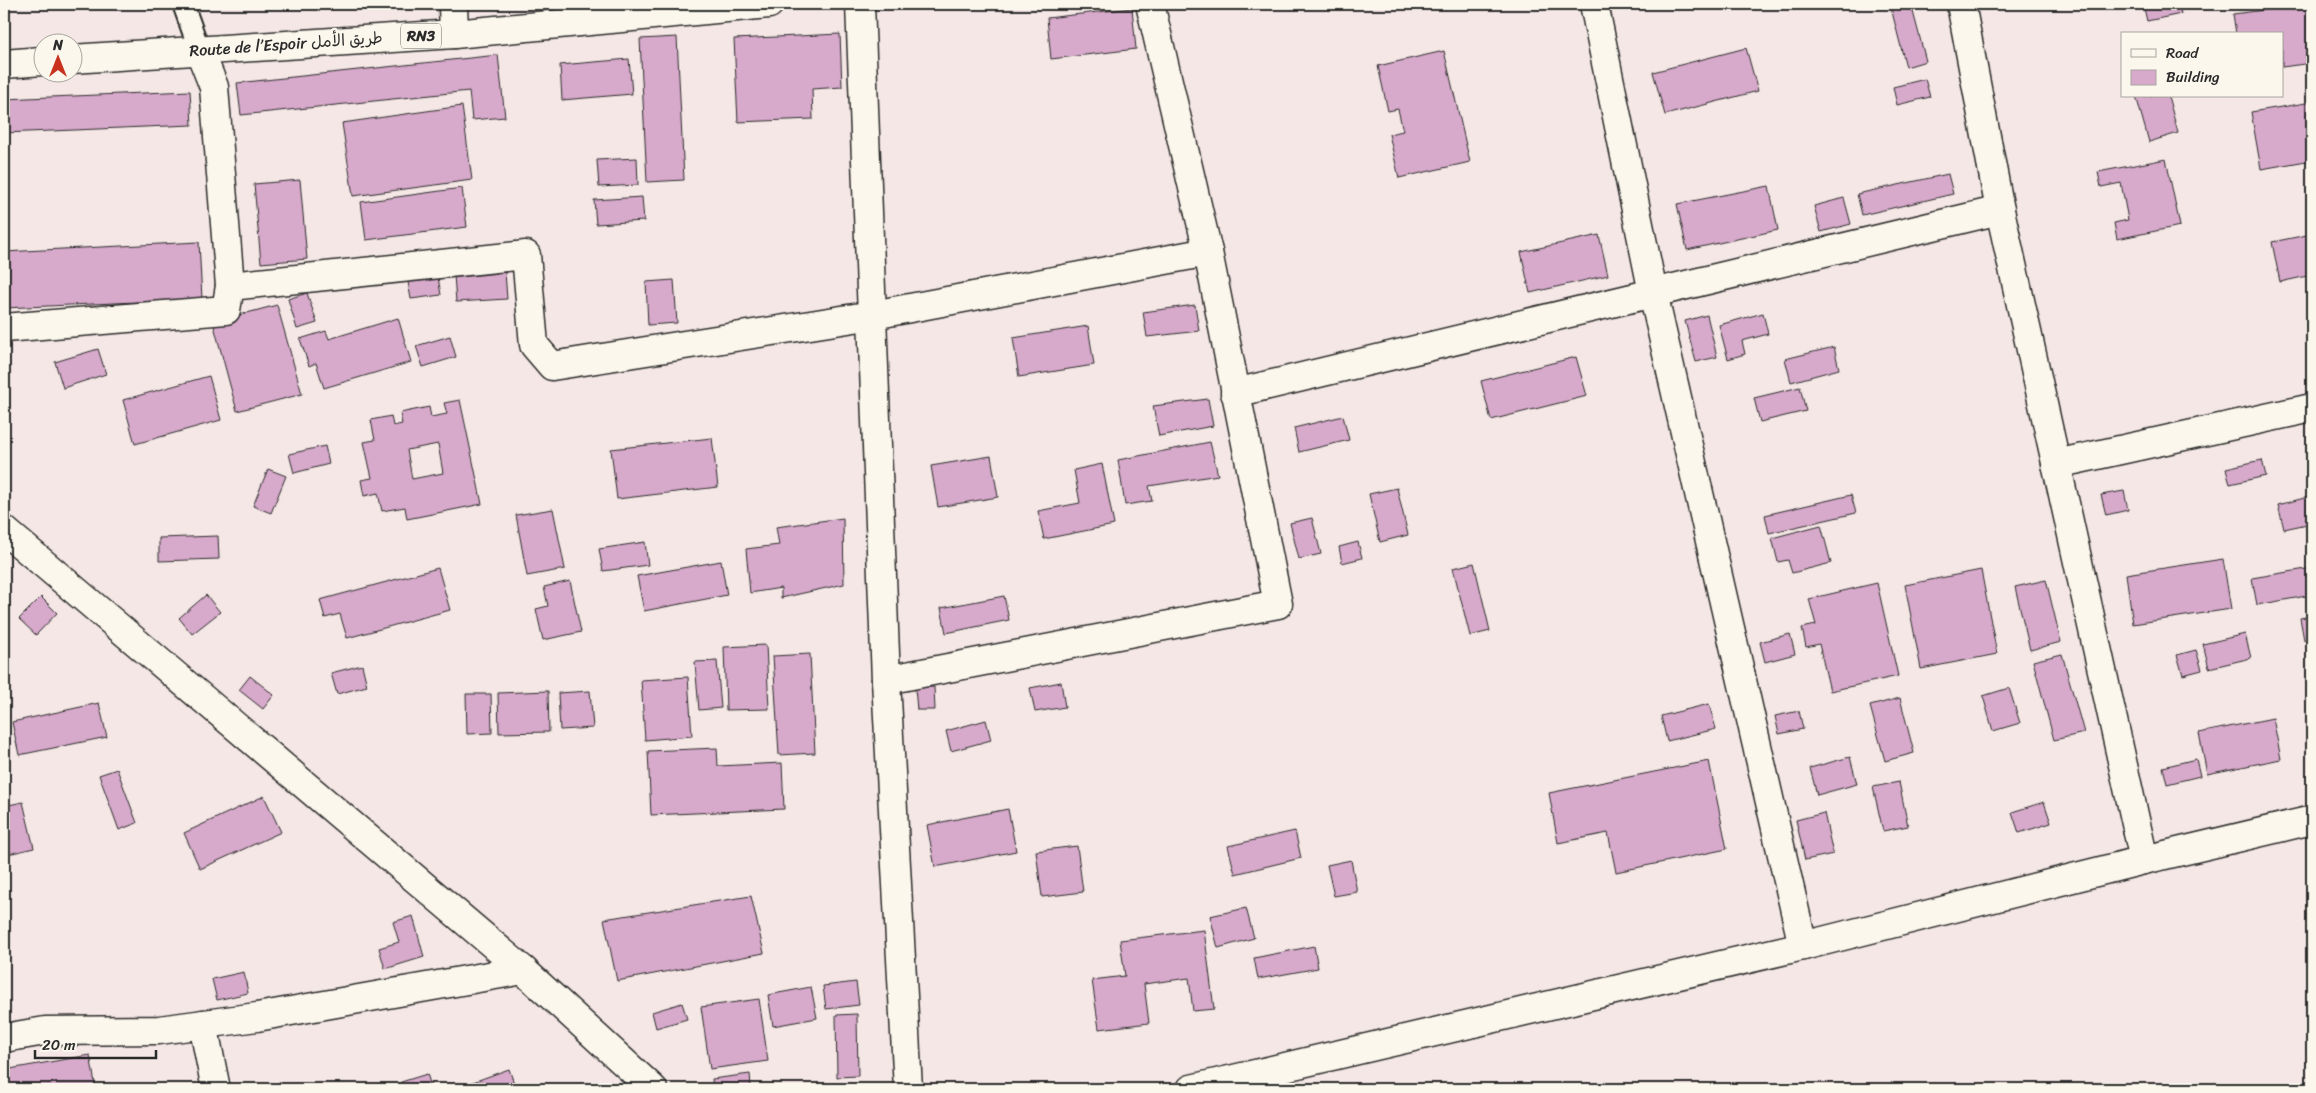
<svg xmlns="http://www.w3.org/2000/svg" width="2316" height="1093" font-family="Sriracha,'Playpen Sans Arabic',sans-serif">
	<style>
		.building { fill: #d7a9cb; stroke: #2b2b2b; fill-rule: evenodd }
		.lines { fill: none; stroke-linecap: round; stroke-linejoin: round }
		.lane-casing { stroke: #2b2b2b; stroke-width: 24 }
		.street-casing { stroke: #2b2b2b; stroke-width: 31 }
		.highway-casing { stroke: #2b2b2b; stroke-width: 31 }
		.lane { stroke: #fbf7ec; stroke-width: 20 }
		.street { stroke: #fbf7ec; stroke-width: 28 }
		.highway { stroke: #fbf7ec; stroke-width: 28 }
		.labels { text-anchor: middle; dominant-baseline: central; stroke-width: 5; stroke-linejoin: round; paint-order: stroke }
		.shield { fill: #fbf7ec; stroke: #696865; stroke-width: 1 }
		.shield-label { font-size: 15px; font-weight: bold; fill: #2b2b2b }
		.street-label { font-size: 16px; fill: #2b2b2b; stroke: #fbf7ec }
	</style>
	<rect width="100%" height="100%" fill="#f4e7e5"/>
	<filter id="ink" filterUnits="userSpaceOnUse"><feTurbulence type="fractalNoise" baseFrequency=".02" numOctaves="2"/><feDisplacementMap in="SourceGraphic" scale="10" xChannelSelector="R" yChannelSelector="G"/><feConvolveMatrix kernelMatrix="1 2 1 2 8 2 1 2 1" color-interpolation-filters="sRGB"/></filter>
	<g filter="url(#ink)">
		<g class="building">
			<path d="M1890 4H1911L1926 61 1906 67Z"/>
			<path d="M2143 4H2179L2181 14 2147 21Z"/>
			<path d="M2312 4V63L2282 67V34H2236L2233 14Z"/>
			<path d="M1132 8 1136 49 1051 59 1047 18Z"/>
			<path d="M840 34 842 87 812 89 813 119 738 122 734 39Z"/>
			<path d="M677 37 684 180 647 182 640 39Z"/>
			<path d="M1746 48 1758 91 1665 115 1653 72Z"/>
			<path d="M1444 51 1470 162 1399 178 1389 134 1403 131 1398 109 1388 111 1378 66Z"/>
			<path d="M498 55 505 117 472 120 469 91 241 115 237 83Z"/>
			<path d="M629 59 632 94 562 100 560 65Z"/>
			<path d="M1925 79 1930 97 1897 105 1893 87Z"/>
			<path d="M190 91 192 125 4 133V99Z"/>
			<path d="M2136 96H2168L2178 133 2149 142Z"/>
			<path d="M2312 102V160L2261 169 2251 112Z"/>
			<path d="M462 106 472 180 353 196 342 123Z"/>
			<path d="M637 158 638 185 599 187 597 160Z"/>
			<path d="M2166 159 2180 226 2117 239 2114 223 2128 220 2121 183 2101 187 2098 172Z"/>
			<path d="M1948 174 1953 194 1862 215 1857 194Z"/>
			<path d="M300 180 307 259 261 263 254 184Z"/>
			<path d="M1769 186 1778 230 1687 250 1677 204Z"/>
			<path d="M462 188 467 227 366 240 361 202Z"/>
			<path d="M642 197 644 221 596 224 594 200Z"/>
			<path d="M1844 198 1851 224 1821 232 1814 206Z"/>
			<path d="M2312 234V275L2280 282 2272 242Z"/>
			<path d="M1599 235 1608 275 1530 293 1521 252Z"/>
			<path d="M199 242 202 299 4 308V252Z"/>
			<path d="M505 272 507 299 456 302 454 275Z"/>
			<path d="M438 277 441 295 411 299 408 282Z"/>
			<path d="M674 280 677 323 648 325 646 282Z"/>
			<path d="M307 293 317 323 297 329 288 299Z"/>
			<path d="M277 305 302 394 237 411 213 322Z"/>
			<path d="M1195 305 1199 331 1147 337 1143 312Z"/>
			<path d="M1763 313 1768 334 1742 341 1745 354 1728 359 1719 325Z"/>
			<path d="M1707 315 1717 357 1696 362 1685 321Z"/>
			<path d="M398 318 411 362 324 388 316 363 309 366 300 339 326 331 329 339Z"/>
			<path d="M1088 326 1094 365 1019 377 1013 338Z"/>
			<path d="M450 336 456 357 423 367 416 346Z"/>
			<path d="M1834 347 1839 369 1791 382 1785 359Z"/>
			<path d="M98 349 106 374 63 388 55 362Z"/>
			<path d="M1576 357 1587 396 1491 420 1481 381Z"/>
			<path d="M209 376 221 420 135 444 123 400Z"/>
			<path d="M1800 387 1806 411 1760 422 1754 398Z"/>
			<path d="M1208 399 1213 426 1159 436 1153 406Z"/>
			<path d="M460 400 482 504 407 519 405 507 382 511 378 493 364 496 361 480 372 478 364 442 375 440 371 420 391 416 393 426 402 424 400 413 429 407 431 417 447 414 444 403ZM438 444 443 473 412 479 407 450Z"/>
			<path d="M1343 416 1349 440 1299 452 1294 428Z"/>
			<path d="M712 438 718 487 617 499 611 449Z"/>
			<path d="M1210 442 1218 475 1149 486 1152 501 1125 505 1118 460Z"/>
			<path d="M325 446 329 464 294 473 289 454Z"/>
			<path d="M991 456 998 497 938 507 931 466Z"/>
			<path d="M2262 460 2266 476 2230 484 2226 468Z"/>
			<path d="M1102 464 1114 525 1044 539 1038 511 1080 503 1074 470Z"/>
			<path d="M268 469 286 476 271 513 253 506Z"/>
			<path d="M1397 488 1408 535 1380 542 1369 494Z"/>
			<path d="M2124 491 2128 510 2106 515 2101 495Z"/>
			<path d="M1851 495 1856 513 1769 533 1765 515Z"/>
			<path d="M2312 496V523L2284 529 2278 505Z"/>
			<path d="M553 509 565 569 527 576 516 515Z"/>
			<path d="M843 518 844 584 781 598V588L750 593 746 549 779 545 776 527Z"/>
			<path d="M1312 518 1321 554 1299 559 1290 523Z"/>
			<path d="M1821 525 1831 563 1792 573 1788 560 1778 562 1772 538Z"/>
			<path d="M218 536 219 559 159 561V538Z"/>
			<path d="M645 542 648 565 603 571 599 549Z"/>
			<path d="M1358 542 1362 558 1342 563 1339 547Z"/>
			<path d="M2223 559 2231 609 2133 624 2126 574Z"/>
			<path d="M721 561 727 595 644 611 637 576Z"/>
			<path d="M1474 563 1490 631 1470 636 1453 568Z"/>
			<path d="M438 568 450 610 347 638 340 614 325 618 320 600Z"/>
			<path d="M2312 568V595L2257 605 2252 578Z"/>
			<path d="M1981 570 1997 654 1921 669 1905 585Z"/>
			<path d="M2046 580 2061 642 2030 650 2015 587Z"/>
			<path d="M570 581 581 632 543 640 536 609 548 606 544 587Z"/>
			<path d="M1877 583 1898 676 1830 691 1819 644 1806 647 1802 628 1816 625 1809 599Z"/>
			<path d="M206 595 220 612 192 634 179 618Z"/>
			<path d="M1004 596 1009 620 946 633 941 608Z"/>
			<path d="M41 597 57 613 36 635 19 619Z"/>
			<path d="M2312 616V638L2304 640 2300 618Z"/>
			<path d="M1790 634 1795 654 1765 662 1760 642Z"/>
			<path d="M2245 634 2251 658 2209 668 2203 644Z"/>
			<path d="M766 645 769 709 726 710 724 647Z"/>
			<path d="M2196 650 2202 670 2183 675 2177 655Z"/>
			<path d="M810 654 815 753 779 755 773 656Z"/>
			<path d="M2062 654 2084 733 2054 740 2033 661Z"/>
			<path d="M717 661 721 708 699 710 695 662Z"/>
			<path d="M362 665 367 686 337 694 331 673Z"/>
			<path d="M250 676 274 695 263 709 239 690Z"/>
			<path d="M688 677 692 736 645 740 641 680Z"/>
			<path d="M1061 682 1065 707 1035 712 1030 688Z"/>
			<path d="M934 687 935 710H917L915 688Z"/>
			<path d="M2009 688 2020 723 1993 731 1983 696Z"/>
			<path d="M548 691 549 732 499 733 498 693Z"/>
			<path d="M590 691 593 728 560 730 558 693Z"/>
			<path d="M466 694H491L492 733 467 734Z"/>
			<path d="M1900 698 1914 753 1885 761 1870 706Z"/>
			<path d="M99 703 107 737 19 755 12 722Z"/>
			<path d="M1709 704 1716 729 1667 741 1661 716Z"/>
			<path d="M1799 711 1803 729 1779 734 1775 716Z"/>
			<path d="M2273 718 2281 759 2207 774 2199 733Z"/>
			<path d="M986 720 991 740 951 751 946 731Z"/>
			<path d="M717 748 718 766 782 763 784 809 651 815 648 751Z"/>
			<path d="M1850 757 1857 784 1817 795 1810 768Z"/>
			<path d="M2196 759 2200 776 2167 784 2163 767Z"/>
			<path d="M1709 761 1727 849 1616 872 1608 833 1558 843 1549 793Z"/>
			<path d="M117 769 137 823 119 830 99 775Z"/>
			<path d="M1899 782 1908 826 1883 831 1873 787Z"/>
			<path d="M264 796 281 832 200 869 184 833Z"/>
			<path d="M23 802 34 848 4 855V806Z"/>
			<path d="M2044 802 2051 823 2019 833 2012 812Z"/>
			<path d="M1008 809 1016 851 935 867 927 825Z"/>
			<path d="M1824 813 1833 854 1805 860 1796 820Z"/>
			<path d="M1295 831 1301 858 1235 874 1228 846Z"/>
			<path d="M1077 846 1083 892 1042 897 1036 851Z"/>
			<path d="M1351 860 1357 892 1334 896 1327 865Z"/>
			<path d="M751 896 764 953 617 981 604 919Z"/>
			<path d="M1246 908 1254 938 1218 948 1210 916Z"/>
			<path d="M413 916 424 957 385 969 379 948 399 942 393 922Z"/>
			<path d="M1204 930 1214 1009 1193 1011 1189 978 1144 984 1149 1023 1099 1029 1092 980 1125 976 1120 940Z"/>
			<path d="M1314 946 1318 968 1258 979 1254 958Z"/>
			<path d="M244 972 248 993 217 1000 212 979Z"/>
			<path d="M856 982 859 1005 826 1009 823 986Z"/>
			<path d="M811 987 817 1018 773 1026 768 995Z"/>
			<path d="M759 999 768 1061 710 1069 701 1007Z"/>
			<path d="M682 1003 687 1019 656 1028 652 1012Z"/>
			<path d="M857 1014 858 1076 837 1077 836 1015Z"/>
			<path d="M90 1055 96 1089H4V1070Z"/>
			<path d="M509 1069 516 1089H463L462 1086Z"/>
			<path d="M427 1074 432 1089H403L401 1082Z"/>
			<path d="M750 1074 751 1086 735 1088V1089H713L712 1079Z"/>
		</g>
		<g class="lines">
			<defs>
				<path id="lane" d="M183 4 199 49"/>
				<g id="street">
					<path d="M453 4 454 34"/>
					<path d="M860 4 886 680 908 1089"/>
					<path d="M1594 4 1653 293 1803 946"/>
					<path d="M1961 4 2000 210 2144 860"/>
					<path d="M199 49 214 87 230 286"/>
					<path d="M4 328 226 310 230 286 526 255 534 345 552 366 873 315 1208 252"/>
					<path d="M1235 393 2000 210"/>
					<path d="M2056 464 2312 408"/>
					<path d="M4 530 523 970 653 1089"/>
					<path d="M886 680 1278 604 1208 252 1150 4"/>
					<path d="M203 1024 216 1089"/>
					<path d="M4 1038 45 1031 159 1030 257 1017 523 970"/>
					<path d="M1191 1089 1803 946 2144 860 2312 820"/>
				</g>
				<g id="highway">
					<path d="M72 59 454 34 769 4"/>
					<path d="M4 64 42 61"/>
				</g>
			</defs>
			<use href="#lane" class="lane-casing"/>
			<use href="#street" class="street-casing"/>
			<use href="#highway" class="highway-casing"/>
			<use href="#lane" class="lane"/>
			<use href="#street" class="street"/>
			<use href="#highway" class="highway"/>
		</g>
	</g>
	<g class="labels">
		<rect class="shield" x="401" y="23.5" width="40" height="25" rx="4"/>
		<g class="shield-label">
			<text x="421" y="36">RN3</text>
		</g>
		<g class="street-label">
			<text transform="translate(286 44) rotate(-4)">Route de l’Espoir طريق الأمل</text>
		</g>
	</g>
	<rect width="2316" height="1093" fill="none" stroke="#fbf7ec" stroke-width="20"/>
	<rect x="10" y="10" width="2296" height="1073" fill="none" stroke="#2b2b2b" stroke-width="2" filter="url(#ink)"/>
	<rect x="2121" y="32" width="162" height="65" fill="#fbf7ec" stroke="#a8a59f"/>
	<rect x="2131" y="49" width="25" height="8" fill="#fbf7ec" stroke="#a8a59f"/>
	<text x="2166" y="58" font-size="15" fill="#2b2b2b">Road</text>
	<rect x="2131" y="70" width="25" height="15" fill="#d7a9cb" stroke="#a8a59f"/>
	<text x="2166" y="82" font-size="15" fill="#2b2b2b">Building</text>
	<g transform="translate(58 58)"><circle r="24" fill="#fbf7ec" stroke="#a8a59f"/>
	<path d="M0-4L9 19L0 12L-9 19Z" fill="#c8321e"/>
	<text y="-8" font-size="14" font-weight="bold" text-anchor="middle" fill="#2b2b2b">N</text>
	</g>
	<path d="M35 1050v8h121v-8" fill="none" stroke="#2b2b2b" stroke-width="2.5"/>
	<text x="42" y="1050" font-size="15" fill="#2b2b2b" stroke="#fbf7ec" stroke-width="4" paint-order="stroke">20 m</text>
</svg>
